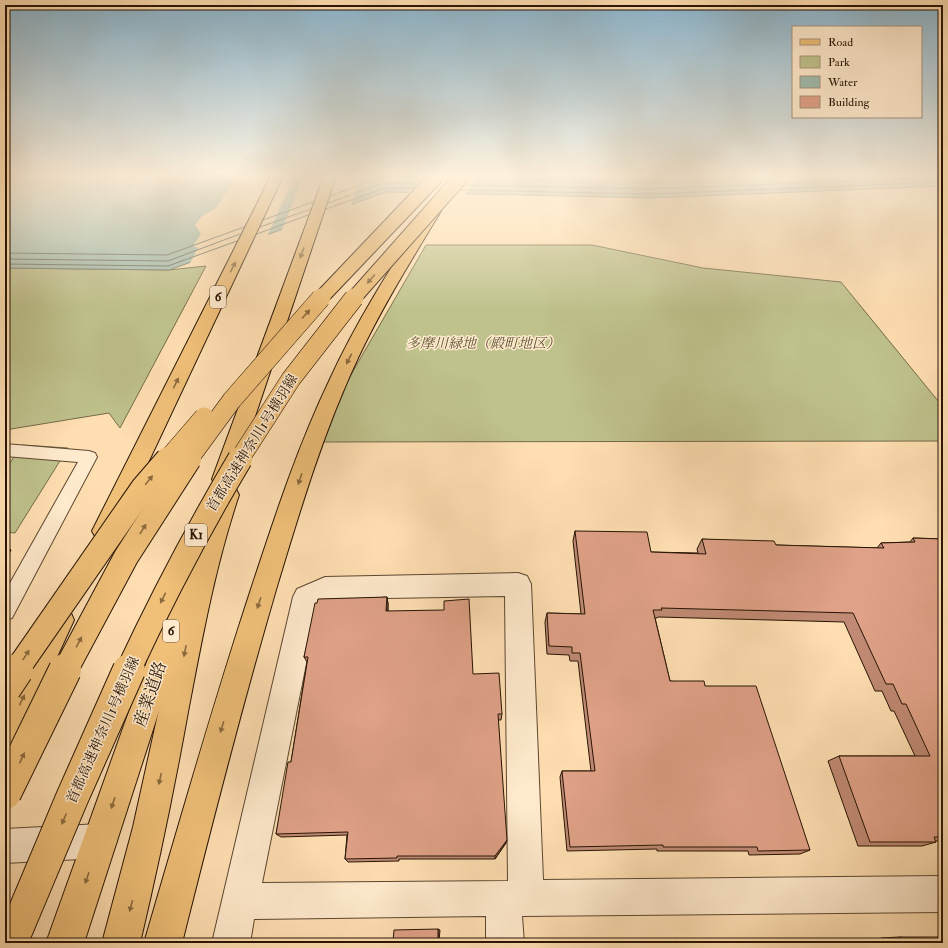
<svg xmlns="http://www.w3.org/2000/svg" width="948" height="948" font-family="'IM FELL Double Pica','Noto Serif JP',serif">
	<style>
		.green { fill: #bfc28d; stroke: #736b48 }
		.water { fill: #a0bcae; stroke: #70796a }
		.pier { fill: #ffdfb2 }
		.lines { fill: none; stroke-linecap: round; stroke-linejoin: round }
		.shore { stroke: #646859; stroke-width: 1 }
		.service-casing { stroke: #5d4730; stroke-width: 2 }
		.minor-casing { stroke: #5d4730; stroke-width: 2 }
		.primary-casing { stroke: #271404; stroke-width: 2 }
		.motorway-casing { stroke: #271404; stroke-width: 2 }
		.service { fill: #ffeacd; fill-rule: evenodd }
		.minor { fill: #ffeacd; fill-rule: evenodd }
		.primary { fill: #f0c079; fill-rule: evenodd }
		.motorway { fill: #f0c079; fill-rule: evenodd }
		.motorway-bridge-far3-casing { stroke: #271404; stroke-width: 16; stroke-linecap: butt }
		.motorway-bridge-far2-casing { stroke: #271404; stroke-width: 20; stroke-linecap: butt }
		.motorway-bridge-far1-casing { stroke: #271404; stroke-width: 26; stroke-linecap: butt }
		.motorway-bridge-casing { stroke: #271404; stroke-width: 34; stroke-linecap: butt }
		.motorway-bridge-far3 { stroke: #f0c079; stroke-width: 14 }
		.motorway-bridge-far2 { stroke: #f0c079; stroke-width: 19 }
		.motorway-bridge-far1 { stroke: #f0c079; stroke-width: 24 }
		.motorway-bridge { stroke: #f0c079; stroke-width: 32 }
		.wall { fill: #c08a74; stroke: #271404 }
		.shaded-wall { fill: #9c715e; stroke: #271404 }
		.building { fill: #dfa187; stroke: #271404 }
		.oneway { fill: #8c6a3e }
		.labels { text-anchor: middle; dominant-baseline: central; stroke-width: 3; stroke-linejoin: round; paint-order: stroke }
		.shield { fill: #ffeacd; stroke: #685440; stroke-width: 1 }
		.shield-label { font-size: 13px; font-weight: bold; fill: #271404 }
		.park-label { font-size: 14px; font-style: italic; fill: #5c5134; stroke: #ffeacd }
		.street-label { font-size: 14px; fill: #271404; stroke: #ffeacd }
		.near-street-label { font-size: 17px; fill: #271404; stroke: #ffeacd }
	</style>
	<rect width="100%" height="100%" fill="#ffdfb2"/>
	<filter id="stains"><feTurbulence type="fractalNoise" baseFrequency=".005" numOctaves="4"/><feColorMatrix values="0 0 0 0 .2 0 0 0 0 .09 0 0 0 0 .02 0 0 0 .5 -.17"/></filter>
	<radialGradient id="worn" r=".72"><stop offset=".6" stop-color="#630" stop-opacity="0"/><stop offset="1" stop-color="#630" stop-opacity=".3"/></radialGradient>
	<g class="green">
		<path d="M426 245H592L703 268 841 282 943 407V441L312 442Z"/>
		<path d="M206 266 120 428 109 413 5 430V268L169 270Z"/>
		<path d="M22 445 68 448 15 533 5 532V470Z"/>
	</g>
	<path class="water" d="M5 176H943V186L651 198 386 192 169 270 5 268Z"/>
	<g class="pier">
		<path d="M237 176H294L267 237 189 265 198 248 193 246 201 234 195 225 202 216 216 208Z"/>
		<path d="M304 176H360L351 206 281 232Z"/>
		<path d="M425 176H480L464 196 407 194Z"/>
	</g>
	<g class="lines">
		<g class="shore">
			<path d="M470 179 651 183 817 176"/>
			<path d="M465 185 651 189 943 177"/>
			<path d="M461 190 651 194 943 182"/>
			<path d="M330 196 383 177 424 178"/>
			<path d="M328 203 384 183 418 184"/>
			<path d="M326 209 385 188H414"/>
			<path d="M263 220 313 202"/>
			<path d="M260 227 311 209"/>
			<path d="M257 234 308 215"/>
			<path d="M5 253 167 255 244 227"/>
			<path d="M5 259 168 261 240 234"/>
			<path d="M5 264 168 266 237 241"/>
		</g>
		<defs>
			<path id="service" d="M5 444 89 451 95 453 97 457 12 618 5 620V592L78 462 5 456Z"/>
			<g id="minor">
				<path d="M518 573 527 576 531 584 543 880 943 876V912L522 916 524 943H486V916L254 919 250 943H212L293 597 297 589 325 577ZM505 596 508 881 262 883 318 604 327 599Z"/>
				<path d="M100 824 112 829 117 841 112 853 100 858 5 863V829Z"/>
			</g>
			<g id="primary">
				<path d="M271 176H283L116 531 112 538 104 541 96 538 92 531Z"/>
				<path d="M324 176H336L234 479 231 485 223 488 215 485 212 479Z"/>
				<path d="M201 534 210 537 213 544 84 943H46L189 544 192 537Z"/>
				<path d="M61 608 70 611 74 620 16 746 5 750V703L52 611Z"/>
			</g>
			<g id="motorway">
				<path d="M434 207 439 208 441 211C412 259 382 307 358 358 324 430 301 507 278 583 243 702 212 823 182 943H144C179 824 213 704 252 586 275 516 298 446 330 379 357 320 392 266 427 211L429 208Z"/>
				<path d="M228 486 236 489 239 495C215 566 202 639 188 712 174 790 158 867 140 943H102L133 827 183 601 198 547 217 495 220 489Z"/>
			</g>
		</defs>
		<use href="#service" class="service-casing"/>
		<use href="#minor" class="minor-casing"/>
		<use href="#primary" class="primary-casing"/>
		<use href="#motorway" class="motorway-casing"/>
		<use href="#service" class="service"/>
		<use href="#minor" class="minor"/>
		<use href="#primary" class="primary"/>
		<use href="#motorway" class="motorway"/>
		<defs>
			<g id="motorway-bridge-far3">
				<path d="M320 299 437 176"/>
				<path d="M353 299 462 176"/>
			</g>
			<g id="motorway-bridge-far2">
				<path d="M167 460 204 417"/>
				<path d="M188 460 232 400 321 298"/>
				<path d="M239 460 291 379 354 298"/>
			</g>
			<g id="motorway-bridge-far1">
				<path d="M16 671 143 488 168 459"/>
				<path d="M65 671 126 557 189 459"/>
				<path d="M128 671C162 598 199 528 240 459"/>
			</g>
			<g id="motorway-bridge">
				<path d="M5 688 17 670"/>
				<path d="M5 793 65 670"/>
				<path d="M11 943 72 798 129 670"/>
			</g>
		</defs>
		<use href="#motorway-bridge-far3" class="motorway-bridge-far3-casing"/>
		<use href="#motorway-bridge-far2" class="motorway-bridge-far2-casing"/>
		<use href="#motorway-bridge-far1" class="motorway-bridge-far1-casing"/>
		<use href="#motorway-bridge" class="motorway-bridge-casing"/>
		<use href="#motorway-bridge-far3" class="motorway-bridge-far3"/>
		<use href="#motorway-bridge-far2" class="motorway-bridge-far2"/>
		<use href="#motorway-bridge-far1" class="motorway-bridge-far1"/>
		<use href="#motorway-bridge" class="motorway-bridge"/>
	</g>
	<g class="wall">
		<path d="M575 531 651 552 698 553 697 549 702 539 776 545 877 548 881 543 910 542 913 538 943 539V841H935L936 842 922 846H858L828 761 839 756H915L894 711H891L882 691H875L844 622 658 617 657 618H655L670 681 705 686 810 850 800 854 749 855 748 851H657V849L567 851 560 777 562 771H591L578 661H570L569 655 547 654 545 622 547 613 581 614 573 541Z"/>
		<path d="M387 597 388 604V611L473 674 502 714 501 720H498L506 843 495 859H399V861L348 862 345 859 347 835 281 837 276 834 291 762 307 662 304 657 317 603Z"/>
		<path d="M899 937 943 943H883L881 938Z"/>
	</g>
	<g class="shaded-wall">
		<path d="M5 545 11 550 5 562Z"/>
		<path d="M387 597 388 604V618L386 611Z"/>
		<path d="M507 840 506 843 495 859V856Z"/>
		<path d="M438 929 440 930 439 941H438Z"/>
	</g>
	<g class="building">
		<path d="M575 531 647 532 651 552 706 554 702 539 774 541 776 545 884 548 881 543 915 542 913 538 943 539V837H934L936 842H870L839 756H930L906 704H902L893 684H886L853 613 661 608 662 610H653L670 681H704L705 686H756L810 850 758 851 757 847H663V845L570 847 562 771H595L580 653H572V647L549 646 547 613 585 614Z"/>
		<path d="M387 597 386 611 444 610V601L469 599 473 674 499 673 502 714H498L507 840 495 856H397V858L345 859 348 832 276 834 288 762H291L308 657H304L315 603H317L318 599Z"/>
		<path d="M438 929V941H466V943H339L393 941 394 930Z"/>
		<path d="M899 937H943V943H901Z"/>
	</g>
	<defs><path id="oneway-solid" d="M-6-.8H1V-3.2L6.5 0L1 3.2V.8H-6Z"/></defs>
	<g class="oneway">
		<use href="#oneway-solid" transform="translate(302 253) rotate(110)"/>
		<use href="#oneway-solid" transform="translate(233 267) rotate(-64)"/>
		<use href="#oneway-solid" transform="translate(371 279) rotate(131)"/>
		<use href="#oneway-solid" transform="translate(306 314) rotate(-48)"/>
		<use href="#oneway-solid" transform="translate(349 359) rotate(117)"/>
		<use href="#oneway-solid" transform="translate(176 383) rotate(-64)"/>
		<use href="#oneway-solid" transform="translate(300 479) rotate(109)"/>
		<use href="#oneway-solid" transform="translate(149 480) rotate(-51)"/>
		<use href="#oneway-solid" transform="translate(143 529) rotate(-58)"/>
		<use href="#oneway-solid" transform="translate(163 598) rotate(117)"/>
		<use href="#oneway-solid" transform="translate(259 603) rotate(108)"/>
		<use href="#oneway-solid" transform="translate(79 642) rotate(-62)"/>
		<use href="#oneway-solid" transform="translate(185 651) rotate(101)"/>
		<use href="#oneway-solid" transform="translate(26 655) rotate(-58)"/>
		<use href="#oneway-solid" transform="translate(22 700) rotate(-64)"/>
		<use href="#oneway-solid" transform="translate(222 727) rotate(107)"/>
		<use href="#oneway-solid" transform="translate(22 758) rotate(-65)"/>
		<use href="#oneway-solid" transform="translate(160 779) rotate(102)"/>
		<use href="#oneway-solid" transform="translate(113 803) rotate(109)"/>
		<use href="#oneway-solid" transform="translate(64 819) rotate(113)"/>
		<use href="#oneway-solid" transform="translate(87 878) rotate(109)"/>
		<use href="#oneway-solid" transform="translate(131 906) rotate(105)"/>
	</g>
	<linearGradient id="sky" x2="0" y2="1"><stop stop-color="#8bb7d1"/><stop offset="0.57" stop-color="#fff1dc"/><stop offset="1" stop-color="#fff1dc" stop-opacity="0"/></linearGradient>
	<rect width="948" height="309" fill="url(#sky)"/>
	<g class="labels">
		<g class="shield">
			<rect x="210" y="286" width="16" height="22" rx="3"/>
			<rect x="185" y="524" width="22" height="22" rx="3"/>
			<rect x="163" y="620" width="16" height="22" rx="3"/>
		</g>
		<g class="shield-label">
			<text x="218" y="297">6</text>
			<text x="196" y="535">K1</text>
			<text x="171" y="631">6</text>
		</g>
		<g class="park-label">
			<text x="483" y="343">多摩川緑地（殿町地区）</text>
		</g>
		<g class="street-label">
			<text transform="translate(252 443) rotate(-58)">首都高速神奈川1号横羽線</text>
			<text transform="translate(103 730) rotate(-66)">首都高速神奈川1号横羽線</text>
		</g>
		<g class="near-street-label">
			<text transform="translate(150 694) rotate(-71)">産業道路</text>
		</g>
	</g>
	<rect width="948" height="948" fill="none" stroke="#ffdfb2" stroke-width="20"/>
	<rect x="6" y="6" width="936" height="936" fill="none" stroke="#271404" stroke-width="2"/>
	<rect x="10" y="10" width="928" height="928" fill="none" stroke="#271404"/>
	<rect x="792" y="26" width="130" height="92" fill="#ffeacd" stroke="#a9947d"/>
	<rect x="800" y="39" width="20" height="6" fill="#f0c079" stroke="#a9947d"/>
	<text x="828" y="46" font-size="12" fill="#271404">Road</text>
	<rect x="800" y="56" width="20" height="12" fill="#bfc28d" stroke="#a9947d"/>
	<text x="828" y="66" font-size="12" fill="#271404">Park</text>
	<rect x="800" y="76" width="20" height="12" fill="#a0bcae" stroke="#a9947d"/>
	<text x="828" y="86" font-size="12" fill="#271404">Water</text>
	<rect x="800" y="96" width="20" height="12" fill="#dfa187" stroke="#a9947d"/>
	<text x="828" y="106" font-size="12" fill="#271404">Building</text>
	<rect width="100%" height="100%" filter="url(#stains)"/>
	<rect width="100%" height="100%" fill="url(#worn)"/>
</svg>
